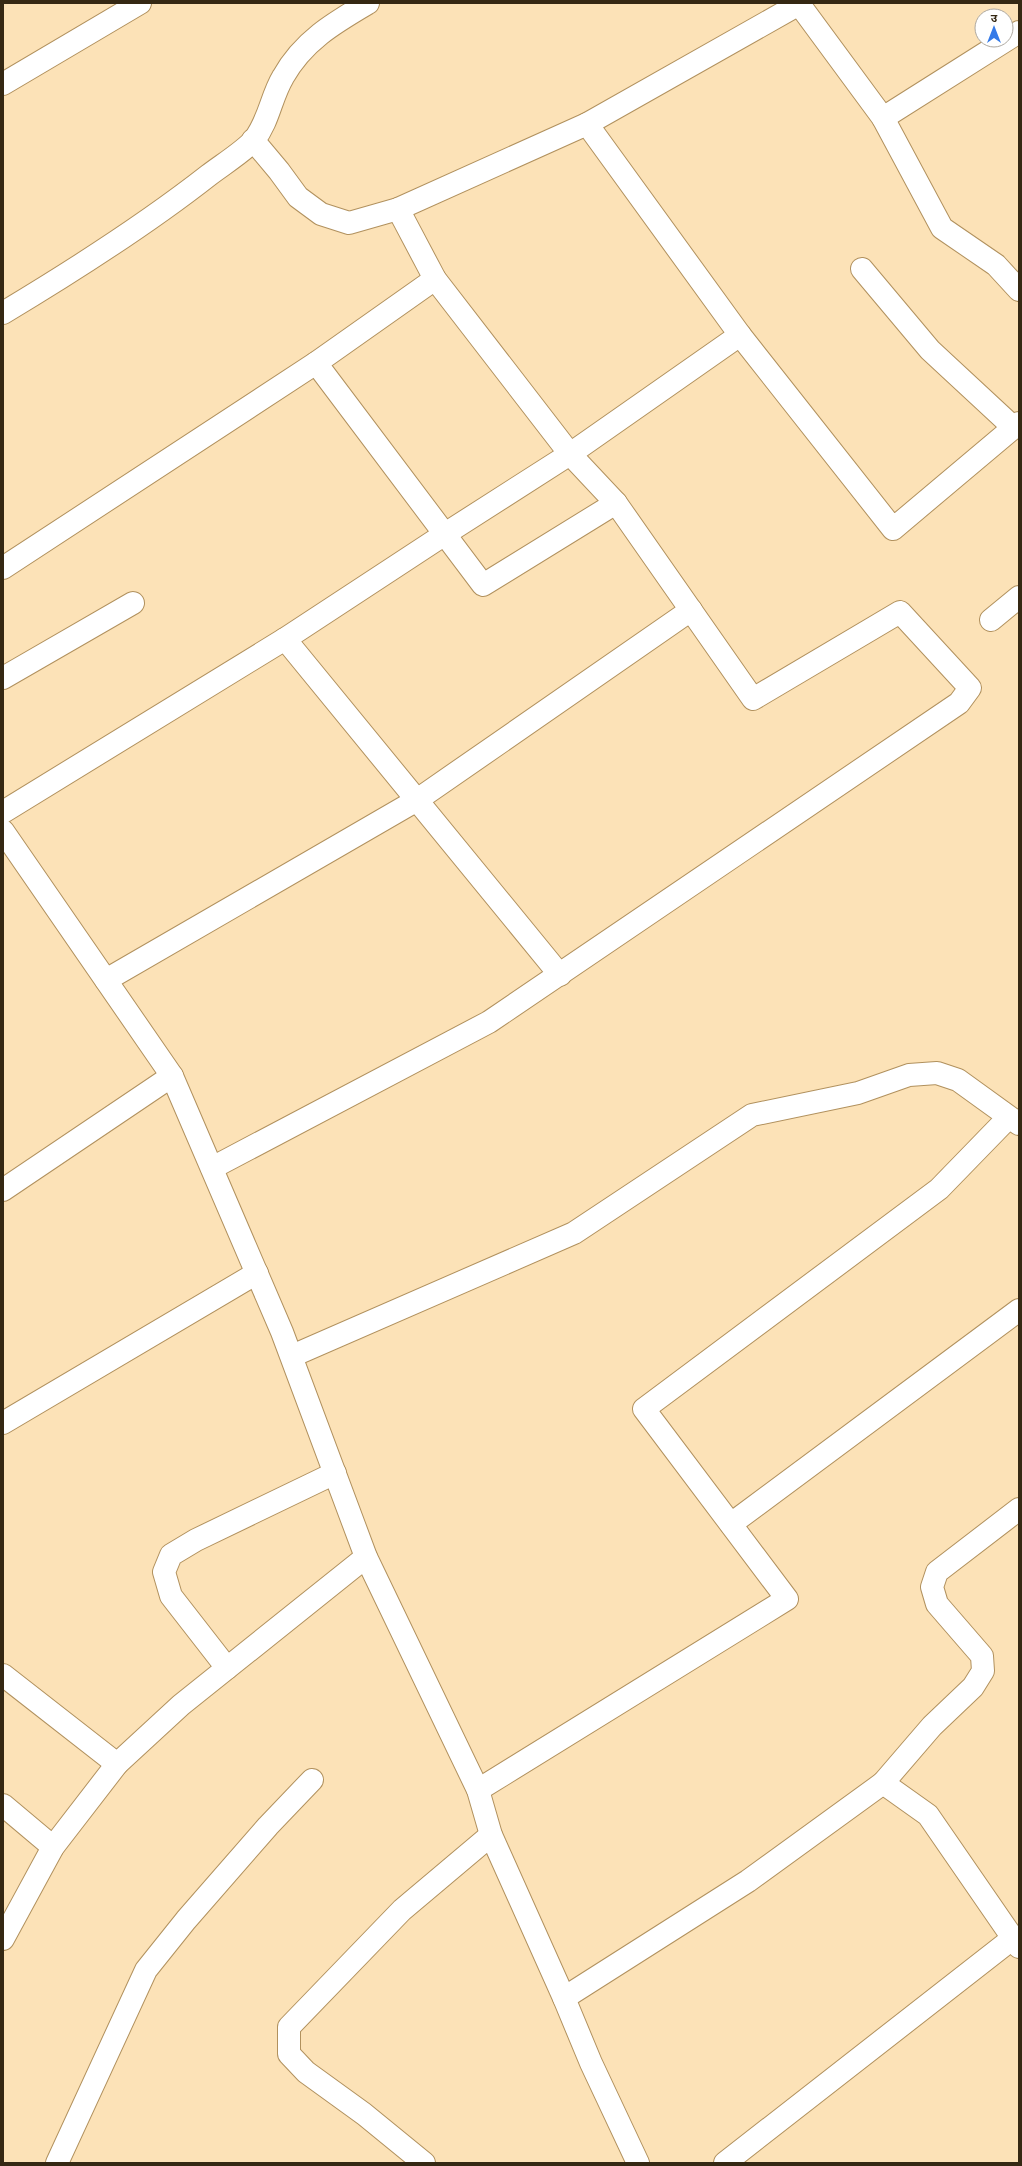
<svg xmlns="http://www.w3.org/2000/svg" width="1022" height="2166" font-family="Helvetica,'Noto Sans Devanagari',sans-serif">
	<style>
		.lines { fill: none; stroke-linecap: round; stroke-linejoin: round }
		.street-casing { stroke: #b1915e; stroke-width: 24 }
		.street { stroke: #fff; stroke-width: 22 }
	</style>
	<rect width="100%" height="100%" fill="#fce2b7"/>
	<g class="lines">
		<defs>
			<g id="street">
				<path d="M799 4 883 118 942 228 996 265 1019 290"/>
				<path d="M3 84 140 3"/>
				<path d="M883 118 1019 32"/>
				<path d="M587 124 801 3"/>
				<path d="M253 140 279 171 298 197 321 214 349 223 398 209 587 124 740 335 893 529 1019 423"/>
				<path d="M862 269 930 350 1013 427"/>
				<path d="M3 313C73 271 144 226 209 175 222 165 243 152 254 140 269 121 271 97 283 77 303 41 334 23 368 3"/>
				<path d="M316 363 483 585 616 503"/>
				<path d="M3 568 316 363 435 279"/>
				<path d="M991 620 1019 597"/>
				<path d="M285 639 445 534 570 454 740 335"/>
				<path d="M3 678 133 603"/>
				<path d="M3 812 285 639 560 975"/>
				<path d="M3 831 172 1076 282 1332 366 1557 478 1790 491 1835 564 1998 591 2063 638 2163"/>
				<path d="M106 980 417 800 691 610"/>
				<path d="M212 1168 489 1022 959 703 970 688 900 612 753 699 616 503 570 454 435 279 398 209"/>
				<path d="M3 1190 172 1076"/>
				<path d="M292 1356 574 1233 752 1115 858 1093 909 1075 937 1073 958 1080 1019 1124"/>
				<path d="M3 1423 257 1273"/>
				<path d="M731 1524 1019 1310"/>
				<path d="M227 1668 171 1596 164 1572 171 1555 196 1540 335 1473"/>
				<path d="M3 1675 117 1764"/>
				<path d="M883 1783 932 1726 973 1687 983 1671 982 1656 937 1604 932 1587 937 1572 1019 1509"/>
				<path d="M478 1790 787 1599 644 1409 939 1189 1008 1118"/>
				<path d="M3 1805 53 1847"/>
				<path d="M3 1939 53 1847 117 1764 181 1705 366 1557"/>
				<path d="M564 1998 748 1881 883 1783 928 1815 1019 1947"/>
				<path d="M57 2163 146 1970 186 1920 268 1826 312 1780"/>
				<path d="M424 2163 364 2114 306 2072 289 2054V2027L402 1910 491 1835"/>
				<path d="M725 2163 1012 1939"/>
			</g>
		</defs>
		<use href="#street" class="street-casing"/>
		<use href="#street" class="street"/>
	</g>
	<rect width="1022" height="2166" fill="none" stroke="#352813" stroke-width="8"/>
	<g transform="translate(994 28)"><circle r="19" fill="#ffffff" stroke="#aea9a1"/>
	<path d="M0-3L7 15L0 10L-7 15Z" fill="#347ae8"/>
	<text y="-6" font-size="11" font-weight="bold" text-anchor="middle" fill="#352813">उ</text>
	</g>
</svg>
